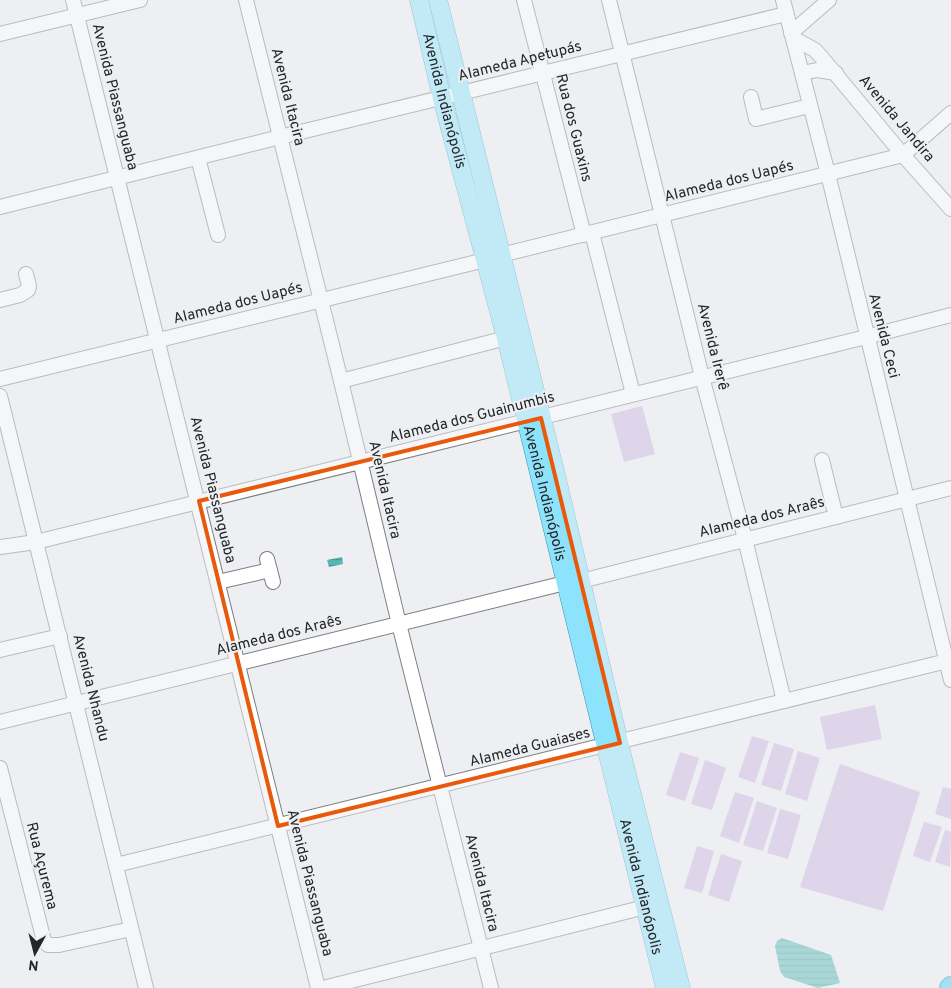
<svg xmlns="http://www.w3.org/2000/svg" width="951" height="988" font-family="Overpass,sans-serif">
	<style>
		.green { fill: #ceb5e3 }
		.water { fill: url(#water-rules) }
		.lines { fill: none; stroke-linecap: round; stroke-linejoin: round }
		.minor-casing { stroke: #7b7d7f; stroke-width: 16 }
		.major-casing { stroke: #3794b0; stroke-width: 19 }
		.highway-casing { stroke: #3794b0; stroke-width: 22 }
		.minor { stroke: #fff; stroke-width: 14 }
		.major { stroke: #8de3fb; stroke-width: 18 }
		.highway { stroke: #41d0f9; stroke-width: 20 }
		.marked { fill: none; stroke: #e8590c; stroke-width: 4; stroke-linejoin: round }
		.labels { text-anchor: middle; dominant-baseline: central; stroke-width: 4; stroke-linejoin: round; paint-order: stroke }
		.street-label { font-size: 15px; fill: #252627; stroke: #edeff2 }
	</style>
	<defs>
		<pattern id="water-rules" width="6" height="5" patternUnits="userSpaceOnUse" patternTransform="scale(1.25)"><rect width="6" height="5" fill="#55bab6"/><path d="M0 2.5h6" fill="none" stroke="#469794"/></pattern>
	</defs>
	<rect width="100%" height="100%" fill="#edeff2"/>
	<g class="green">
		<path d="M642 406 655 454 624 462 611 414Z"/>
		<path d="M875 705 882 739 827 750 820 717Z"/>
		<path d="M752 736 769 741 755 783 738 777Z"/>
		<path d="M774 743 794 749 781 791 761 785Z"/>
		<path d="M798 751 820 758 807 801 785 794Z"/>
		<path d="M680 752 699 758 685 801 666 795Z"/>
		<path d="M705 760 726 768 712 810 691 804Z"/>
		<path d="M840 764 920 792 883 911 800 887Z"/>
		<path d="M943 787 951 789V819L935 814Z"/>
		<path d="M735 792 754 798 739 843 720 836Z"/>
		<path d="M757 801 777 808 763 851 743 845Z"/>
		<path d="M780 809 801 815 788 859 767 853Z"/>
		<path d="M924 822 942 827 930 862 913 856Z"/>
		<path d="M945 830 951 832 950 867 935 862Z"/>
		<path d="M697 846 714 851 702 893 684 888Z"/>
		<path d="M721 854 742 861 729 902 708 895Z"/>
	</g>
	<g class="water">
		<path d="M342 557 343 564 329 567 327 560Z"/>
		<path d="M782 938 831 955 840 983 818 988 784 977 780 971 775 946 777 941Z"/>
	</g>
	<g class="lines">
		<defs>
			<g id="minor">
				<path d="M73 0 318 988"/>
				<path d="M246 0 341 381 399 624 491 988"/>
				<path d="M524 0 584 235"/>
				<path d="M609 0 702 377 745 539 784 701"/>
				<path d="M783 0 828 174 951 680"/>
				<path d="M791 33 829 0"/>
				<path d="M0 34 140 0"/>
				<path d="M793 38 815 50 823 59 903 155 951 209"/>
				<path d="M802 73 817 70 836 73"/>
				<path d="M751 97 756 119 809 106"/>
				<path d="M198 158 218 235"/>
				<path d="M0 207 280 137 786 14"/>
				<path d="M592 233 633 394"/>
				<path d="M501 255 903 155 951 113"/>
				<path d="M0 300 20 295 28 290 29 286 26 274"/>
				<path d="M0 379 485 260"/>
				<path d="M341 381 506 338"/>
				<path d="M0 396 146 988"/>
				<path d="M822 460 836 517"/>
				<path d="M0 547 36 542 866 337 951 315"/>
				<path d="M267 559 273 582"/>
				<path d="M581 581 951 488"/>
				<path d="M218 582 270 570"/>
				<path d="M0 650 60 636"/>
				<path d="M0 722 565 583"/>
				<path d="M0 768 44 941 48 945H59L131 929"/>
				<path d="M116 865 951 660"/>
				<path d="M323 988 645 907"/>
			</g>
			<g id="major">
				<path id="s1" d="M419 0 442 98 506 338 665 988"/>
				<path d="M438 0 556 475 622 755 681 988"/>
			</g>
			<path id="highway" d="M950 988 951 987"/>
		</defs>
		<use href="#minor" class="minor-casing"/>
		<use href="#major" class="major-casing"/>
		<use href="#highway" class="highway-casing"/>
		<use href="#minor" class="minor"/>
		<use href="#major" class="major"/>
		<use href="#highway" class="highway"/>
	</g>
	<path d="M0 0H951V988H0ZM541 418 620 743 278 826 199 501Z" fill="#edeff2" fill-opacity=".55" fill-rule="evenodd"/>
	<path class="marked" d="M541 418 620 743 278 826 199 501Z"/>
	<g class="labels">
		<g class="street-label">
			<text transform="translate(520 62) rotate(-14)">Alameda Apetupás</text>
			<text transform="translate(114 97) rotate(76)">Avenida Piassanguaba</text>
			<text transform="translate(287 97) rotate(76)">Avenida Itacira</text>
			<text stroke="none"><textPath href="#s1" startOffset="104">Avenida Indianópolis</textPath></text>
			<text transform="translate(896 119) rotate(50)">Avenida Jandira</text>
			<text transform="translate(573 128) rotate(76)">Rua dos Guaxins</text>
			<text transform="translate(729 182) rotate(-14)">Alameda dos Uapés</text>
			<text transform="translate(238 304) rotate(-14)">Alameda dos Uapés</text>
			<text transform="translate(883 336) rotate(76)">Avenida Ceci</text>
			<text transform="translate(712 347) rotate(76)">Avenida Irerê</text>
			<text transform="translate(472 418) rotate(-14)">Alameda dos Guainumbis</text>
			<text transform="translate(212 490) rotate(76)">Avenida Piassanguaba</text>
			<text transform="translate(384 490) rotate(77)">Avenida Itacira</text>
			<text stroke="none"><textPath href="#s1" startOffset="509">Avenida Indianópolis</textPath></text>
			<text transform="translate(762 518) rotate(-14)">Alameda dos Araês</text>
			<text transform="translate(279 636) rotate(-14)">Alameda dos Araês</text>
			<text transform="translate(90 688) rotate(76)">Avenida Nhandu</text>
			<text transform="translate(530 748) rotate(-14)">Alameda Guaiases</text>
			<text transform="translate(41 866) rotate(76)">Rua Açurema</text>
			<text transform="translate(309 883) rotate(76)">Avenida Piassanguaba</text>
			<text transform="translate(481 883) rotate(76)">Avenida Itacira</text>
			<text stroke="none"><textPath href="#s1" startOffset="914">Avenida Indianópolis</textPath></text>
		</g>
	</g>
	<g transform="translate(35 953) rotate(187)" stroke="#edeff2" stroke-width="4" paint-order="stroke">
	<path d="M0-4L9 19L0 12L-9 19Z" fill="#252627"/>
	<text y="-8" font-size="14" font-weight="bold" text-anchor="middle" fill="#252627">N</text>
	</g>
</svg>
